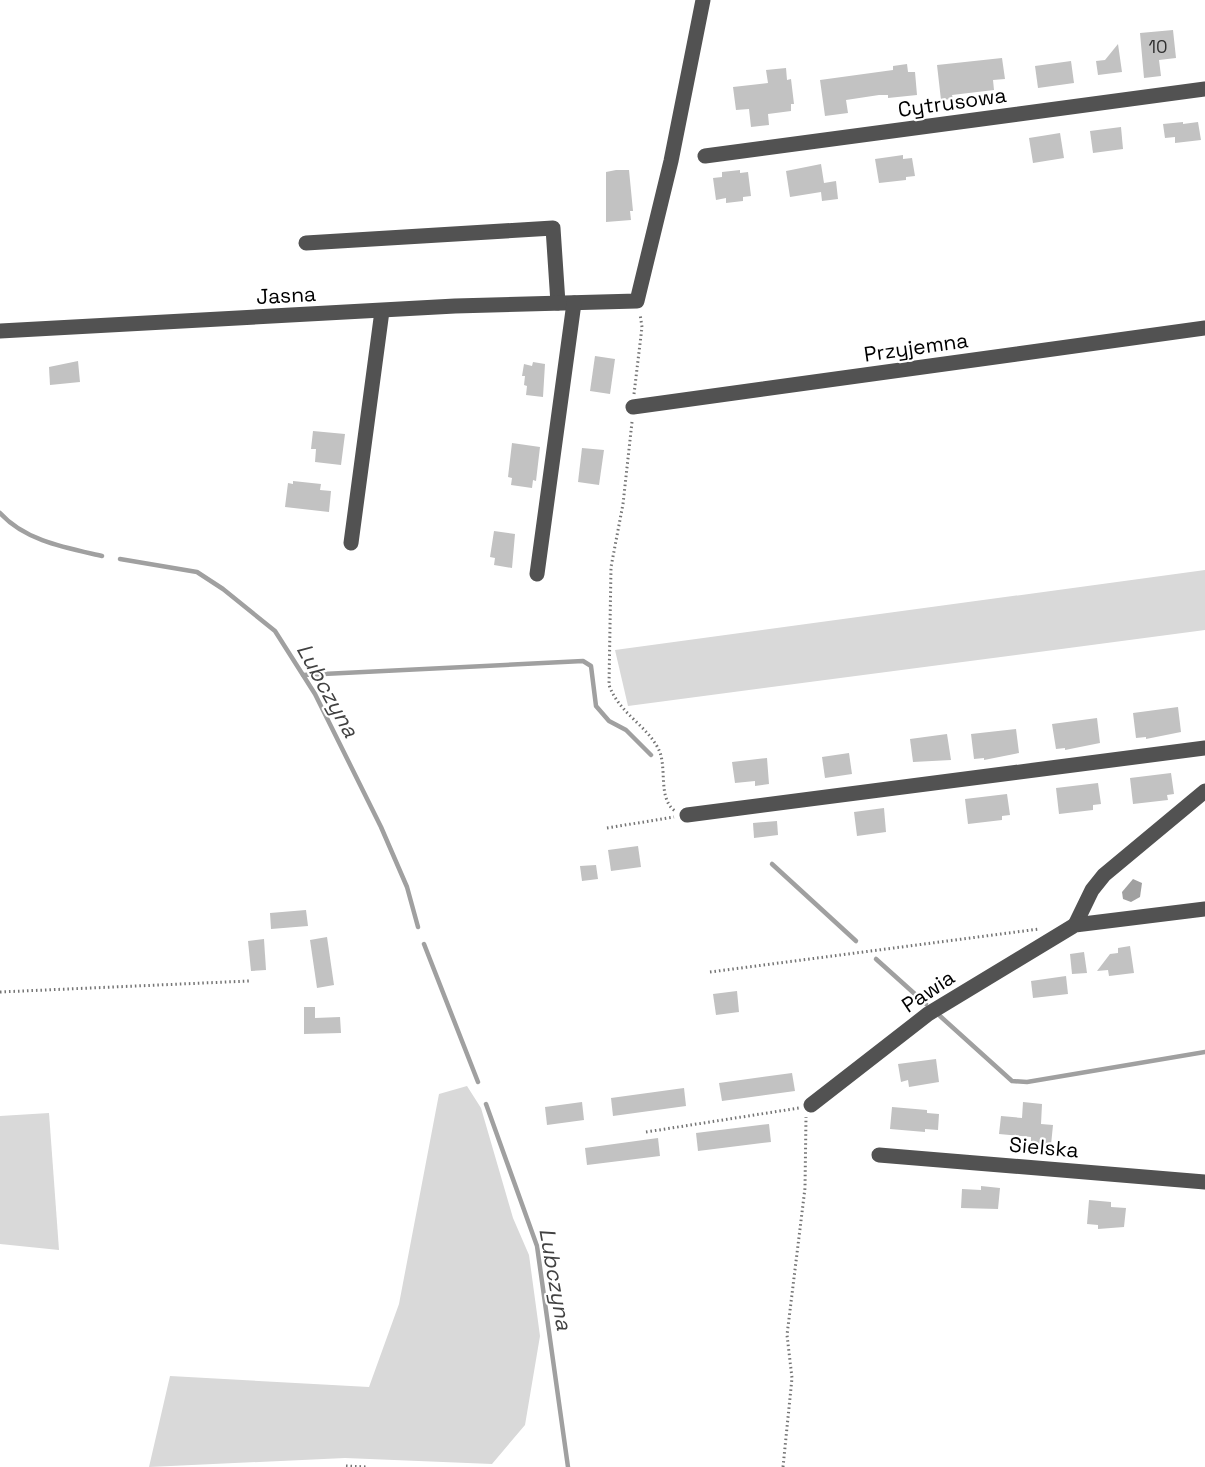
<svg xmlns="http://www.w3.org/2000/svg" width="1205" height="1467" font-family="'Space Grotesk',sans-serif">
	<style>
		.green { fill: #d9d9d9 }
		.water { fill: #a0a0a0 }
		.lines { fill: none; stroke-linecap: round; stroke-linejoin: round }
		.stream { stroke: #a0a0a0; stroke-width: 4.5 }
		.building { fill: #c2c2c2 }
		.path { stroke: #747474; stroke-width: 3; stroke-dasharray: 1.5 3; stroke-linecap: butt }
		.minor { stroke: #525252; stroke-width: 15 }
		.labels { text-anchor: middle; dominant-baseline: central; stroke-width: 4.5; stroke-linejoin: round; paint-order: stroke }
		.number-label { font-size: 18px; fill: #303030 }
		.street-label { font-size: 21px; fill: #000; stroke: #fff }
		.water-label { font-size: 22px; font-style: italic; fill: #414141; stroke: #fff }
	</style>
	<rect width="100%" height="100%" fill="#fff"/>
	<g class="green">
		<path d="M1205 570V630L628 706 615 650Z"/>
		<path d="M467 1086 481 1108 513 1218 529 1255 540 1336 525 1425 492 1464 345 1458 149 1467 170 1376 369 1387 399 1304 439 1094Z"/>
		<path d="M49 1113 59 1250 0 1244V1116Z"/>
	</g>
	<path class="water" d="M1133 879 1142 883 1140 897 1131 902 1123 899 1122 892Z"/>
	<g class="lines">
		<g class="stream">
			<path d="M0 513C25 541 67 548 102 556"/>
			<path d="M120 559 197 572 223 589 275 631 315 694 381 827 407 887 418 927"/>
			<path d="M303 675 583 661 591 666 596 706 609 721 626 730 651 755"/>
			<path d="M772 864 856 941"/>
			<path d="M424 944 478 1082"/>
			<path d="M876 959 926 1004"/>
			<path d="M940 1016 1012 1081 1027 1082 1205 1052"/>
			<path d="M486 1104 537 1246 568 1467"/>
		</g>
	</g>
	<g class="building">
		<path d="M1173 30 1176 58 1159 60 1161 76 1144 78 1140 33Z"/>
		<path d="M1118 44 1122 72 1098 75 1096 61 1105 60Z"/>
		<path d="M1002 58 1005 79 993 80 994 90 952 95 953 99 941 100 937 65Z"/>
		<path d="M1071 61 1074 83 1038 88 1035 66Z"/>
		<path d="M907 64 908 72H915L917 95 888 98V95H879L846 100 848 113 825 116 820 80 893 70V66Z"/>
		<path d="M786 68 787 80 791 79 794 104H791V111L768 114 769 125 751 127 749 109 736 110 733 87 768 83 766 70Z"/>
		<path d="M1183 122V124L1198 122 1201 140 1175 143V137L1165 138 1163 124Z"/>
		<path d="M1121 127 1123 149 1093 153 1090 131Z"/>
		<path d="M1060 133 1064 158 1033 163 1029 138Z"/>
		<path d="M903 155V159L912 158 915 176 906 177V180L879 183 875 159Z"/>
		<path d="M821 164 824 183 836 181 838 199 822 201 821 192 790 197 786 171Z"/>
		<path d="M616 170H629L633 211H630L631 220 606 222V172Z"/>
		<path d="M740 170V173L748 172 751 196 743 197V201L726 203V198L716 200 713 178 722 177V172Z"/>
		<path d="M595 356 615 359 610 394 590 391Z"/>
		<path d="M78 361 80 382 50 385 49 367Z"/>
		<path d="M533 362 545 364 543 397 526 395 527 386 524 385 525 376H522L524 364 532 366Z"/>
		<path d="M313 431 345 434 341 465 315 462 316 449H311Z"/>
		<path d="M512 443 540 447 536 481 533 480 532 488 511 485 512 478 508 477Z"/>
		<path d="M582 448 604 450 599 485 578 482Z"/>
		<path d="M293 481 321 484 320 490 331 491 329 512 285 507 288 483 293 484Z"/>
		<path d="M494 531 515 534 512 568 494 565 495 558 490 557Z"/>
		<path d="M1178 707 1181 732 1146 739V737L1136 738 1133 713Z"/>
		<path d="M1097 718 1100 743 1065 750V748L1056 749 1052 724Z"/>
		<path d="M1016 729 1019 753 984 760V758L974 759 971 734Z"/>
		<path d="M947 734 951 760 913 762 910 739Z"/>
		<path d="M849 753 852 774 825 778 822 757Z"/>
		<path d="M767 758 769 784 755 786V781L735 783 732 762Z"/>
		<path d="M1171 773 1174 794 1167 795 1168 800 1133 804 1130 778Z"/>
		<path d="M1098 783 1101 804 1093 805V810L1059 814 1056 788Z"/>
		<path d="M1007 794 1010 815 1002 816V820L968 824 965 799Z"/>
		<path d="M884 808 886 832 857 836 854 812Z"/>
		<path d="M777 821 778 835 754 838 753 823Z"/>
		<path d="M638 846 641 867 611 871 608 850Z"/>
		<path d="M596 865 598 879 582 881 580 866Z"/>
		<path d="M306 910 308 926 271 929 270 913Z"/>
		<path d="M327 937 334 985 317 988 310 940Z"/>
		<path d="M264 939 266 970 251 971 248 941Z"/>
		<path d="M1130 946 1134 973 1109 976 1108 970 1097 971 1110 954 1118 953V948Z"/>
		<path d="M1084 952 1087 973 1072 974 1070 954Z"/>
		<path d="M1066 976 1068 994 1033 998 1031 981Z"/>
		<path d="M737 991 739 1012 716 1015 713 994Z"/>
		<path d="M304 1007H315V1018L340 1017 341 1033 304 1034Z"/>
		<path d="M936 1059 939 1082 909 1087 908 1080 901 1082 898 1064Z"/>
		<path d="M792 1073 795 1091 722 1101 719 1083Z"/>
		<path d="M684 1088 686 1106 613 1116 611 1098Z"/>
		<path d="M582 1102 584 1120 547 1125 545 1107Z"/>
		<path d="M1023 1102 1042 1104 1041 1124 1053 1125 1051 1145 1031 1144V1137L999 1134 1001 1116 1022 1118Z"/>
		<path d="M892 1107 927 1110V1113L939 1114 938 1130 925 1129V1132L890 1129Z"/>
		<path d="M769 1124 771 1142 698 1151 696 1133Z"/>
		<path d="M658 1138 660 1156 587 1165 585 1148Z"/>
		<path d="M981 1186 1000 1188 998 1209 961 1208 962 1189 981 1190Z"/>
		<path d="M1089 1200 1111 1202V1207L1126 1208 1124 1227 1098 1229V1225L1087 1224Z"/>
	</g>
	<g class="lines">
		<g class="path">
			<path d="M634 394 642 327 640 314"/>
			<path d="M632 422 623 504 611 567 609 685C619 713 645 724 658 748 668 766 657 798 675 811"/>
			<path d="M607 828 674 817"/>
			<path d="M710 972 1039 929"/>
			<path d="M0 992 249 981"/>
			<path d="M646 1132 799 1108"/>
			<path d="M346 1466 368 1467"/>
			<path d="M783 1467 792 1378 787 1335 805 1188 806 1117"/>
		</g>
		<g class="minor">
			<path d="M705 156 1205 89"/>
			<path d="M306 243 553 228 558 303"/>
			<path d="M0 331 455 306 637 301 671 161 703 0"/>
			<path d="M633 407 1205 328"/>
			<path d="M351 543 382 311"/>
			<path d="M537 574 574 303"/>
			<path d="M687 815 1205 748"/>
			<path d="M1075 925 1092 890 1104 875 1205 791"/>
			<path d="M811 1105 928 1014 1075 925 1205 909"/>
			<path d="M879 1155 1205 1182"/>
		</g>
	</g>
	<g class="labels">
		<g class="number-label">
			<text x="1158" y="46">10</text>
		</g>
		<g class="street-label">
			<text transform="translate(952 102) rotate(-8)">Cytrusowa</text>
			<text transform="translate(286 295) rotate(-3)">Jasna</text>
			<text transform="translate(916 347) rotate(-8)">Przyjemna</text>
			<text transform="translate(928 991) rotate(-34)">Pawia</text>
			<text transform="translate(1044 1147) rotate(5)">Sielska</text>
		</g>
		<g class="water-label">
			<text transform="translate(328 690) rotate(61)">Lubczyna</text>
			<text transform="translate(556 1279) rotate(80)">Lubczyna</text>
		</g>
	</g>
</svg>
